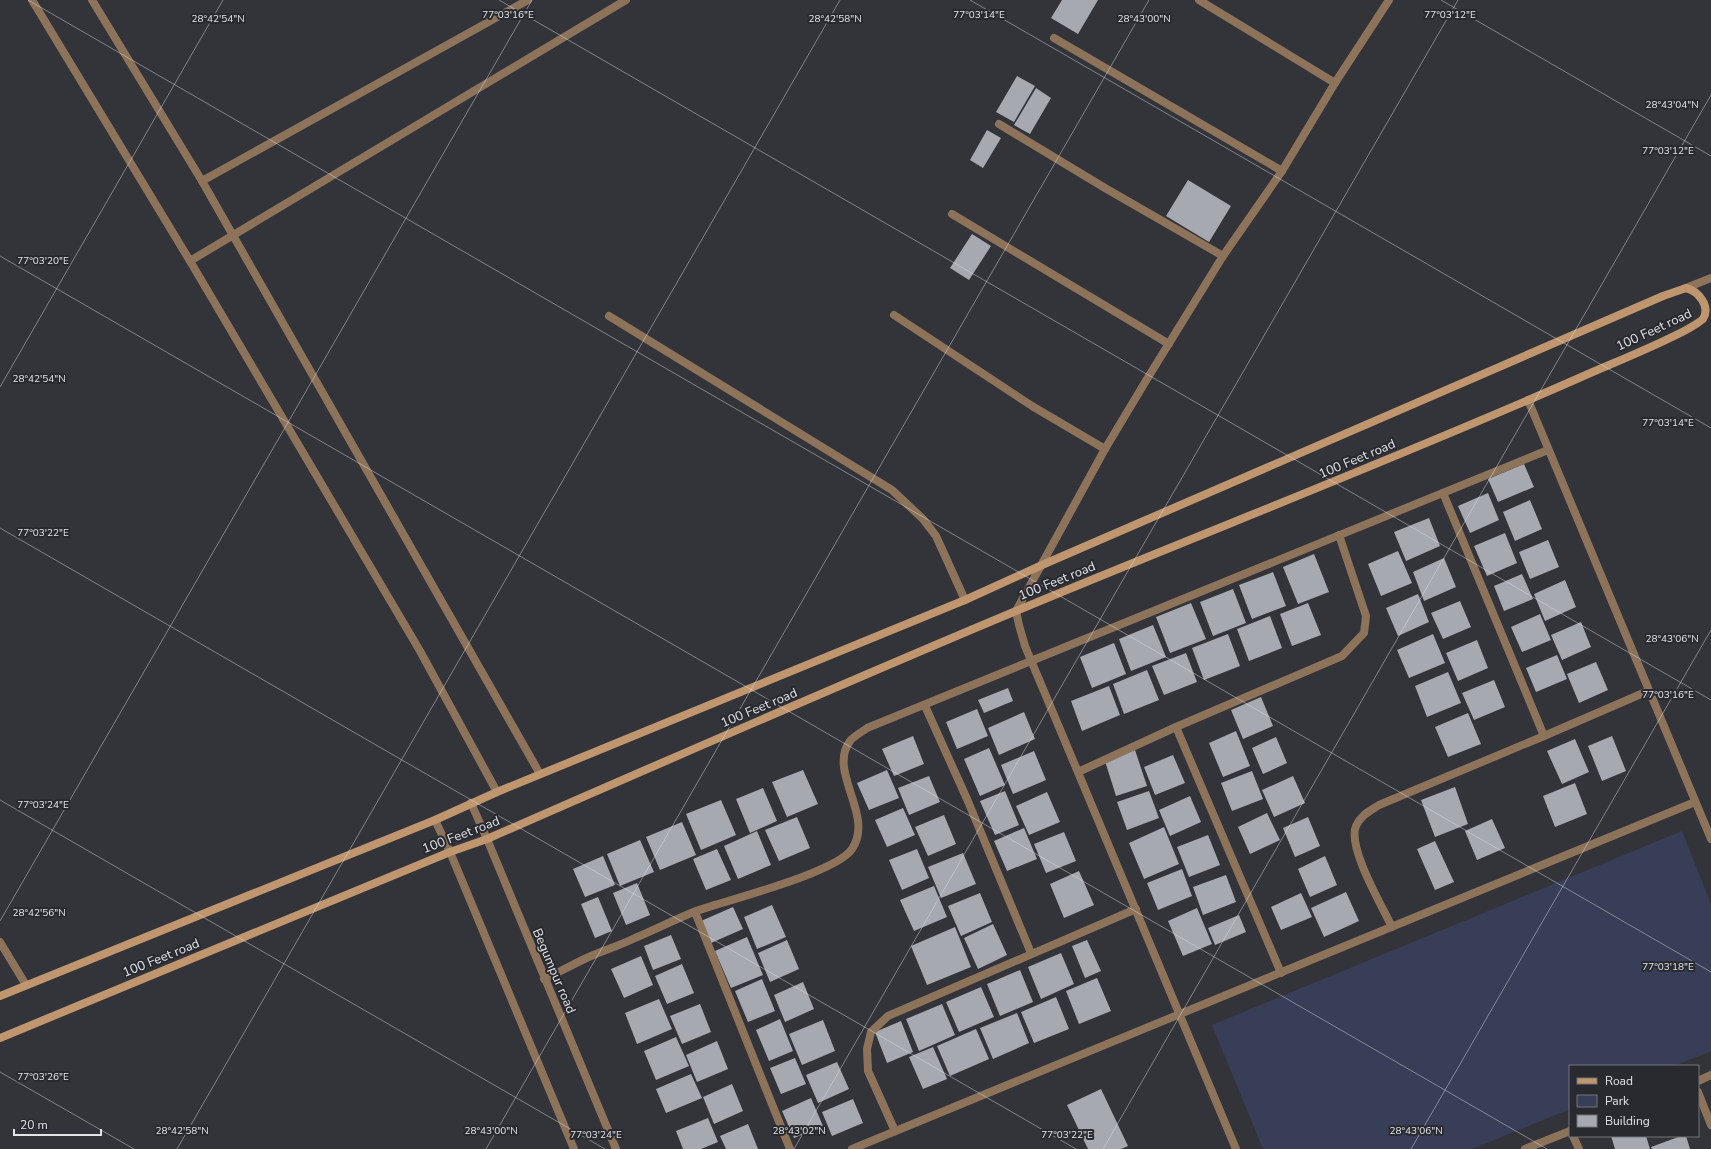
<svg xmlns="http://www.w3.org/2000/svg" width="1711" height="1149" font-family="'Nunito Sans',sans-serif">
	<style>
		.green { fill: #393e58 }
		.building { fill: #a7a9b0 }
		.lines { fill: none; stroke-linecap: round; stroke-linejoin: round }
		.street { stroke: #8e735b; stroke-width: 8 }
		.secondary { stroke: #c0966f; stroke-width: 8 }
		.ticks { fill: none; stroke: #e3e4e8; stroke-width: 1; stroke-opacity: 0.45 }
		.labels { text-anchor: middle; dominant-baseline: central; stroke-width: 4; stroke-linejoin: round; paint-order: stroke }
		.street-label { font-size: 13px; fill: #e3e4e8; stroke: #292a30 }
		.ticks-label { font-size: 10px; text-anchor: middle; fill: #e3e4e8; stroke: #292a30; stroke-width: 4; stroke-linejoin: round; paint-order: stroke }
	</style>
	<rect width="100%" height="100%" fill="#33343a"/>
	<path class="green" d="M1682 831 1711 904V1051L1674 1066H1570V1109L1472 1149H1263L1212 1025Z"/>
	<g class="building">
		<path d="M1062 0H1098L1078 34 1051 18Z"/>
		<path d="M1017 76 1035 86 1014 122 996 112Z"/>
		<path d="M1036 88 1051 98 1030 134 1014 125Z"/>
		<path d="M987 130 1001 138 983 168 970 160Z"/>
		<path d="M1188 180 1231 206 1209 242 1166 216Z"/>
		<path d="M972 234 991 246 969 280 950 268Z"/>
		<path d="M1524 464 1534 487 1498 502 1488 479Z"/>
		<path d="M1488 493 1499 520 1470 533 1458 506Z"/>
		<path d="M1530 500 1542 529 1515 541 1503 512Z"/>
		<path d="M1429 518 1440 546 1406 561 1394 532Z"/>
		<path d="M1505 533 1517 563 1487 576 1474 546Z"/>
		<path d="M1548 540 1559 567 1530 579 1519 552Z"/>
		<path d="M1398 551 1412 583 1381 596 1368 564Z"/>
		<path d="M1314 554 1329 592 1298 604 1283 567Z"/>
		<path d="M1444 558 1456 587 1424 601 1413 572Z"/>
		<path d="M1273 572 1286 606 1252 619 1239 585Z"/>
		<path d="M1522 574 1533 599 1504 611 1494 586Z"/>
		<path d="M1565 580 1576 607 1545 621 1534 594Z"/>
		<path d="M1233 589 1246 623 1213 636 1200 602Z"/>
		<path d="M1418 594 1429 622 1398 636 1386 608Z"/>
		<path d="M1460 601 1471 627 1443 639 1431 613Z"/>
		<path d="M1191 603 1206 639 1170 653 1156 617Z"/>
		<path d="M1308 603 1321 635 1292 646 1280 614Z"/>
		<path d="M1540 614 1551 640 1522 652 1511 627Z"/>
		<path d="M1270 616 1282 648 1249 661 1237 629Z"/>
		<path d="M1581 622 1591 647 1562 660 1551 635Z"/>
		<path d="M1153 625 1166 657 1131 671 1119 639Z"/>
		<path d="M1228 634 1240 666 1204 680 1192 648Z"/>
		<path d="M1433 634 1445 663 1409 678 1397 650Z"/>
		<path d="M1477 640 1488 668 1458 681 1446 653Z"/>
		<path d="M1114 643 1126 674 1092 688 1080 657Z"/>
		<path d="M1186 653 1197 682 1164 695 1152 666Z"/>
		<path d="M1557 655 1567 679 1536 692 1526 668Z"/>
		<path d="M1596 662 1608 690 1579 703 1567 674Z"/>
		<path d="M1147 670 1159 700 1124 714 1113 684Z"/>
		<path d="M1448 672 1461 703 1427 717 1415 686Z"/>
		<path d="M1494 680 1505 707 1474 720 1462 693Z"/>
		<path d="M1109 686 1120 715 1082 731 1071 701Z"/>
		<path d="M1008 688 1013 701 984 713 978 700Z"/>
		<path d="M1261 697 1273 726 1243 739 1231 710Z"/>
		<path d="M977 709 988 736 957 749 946 722Z"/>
		<path d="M1024 712 1035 739 999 755 988 728Z"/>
		<path d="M1468 713 1481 744 1448 757 1435 727Z"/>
		<path d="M1236 731 1250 766 1223 777 1209 743Z"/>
		<path d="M913 736 924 764 894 776 882 749Z"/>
		<path d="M1612 736 1626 771 1602 781 1588 746Z"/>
		<path d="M1276 737 1287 763 1263 774 1252 748Z"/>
		<path d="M1575 739 1589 772 1562 784 1547 751Z"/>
		<path d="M989 748 1005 785 980 796 964 759Z"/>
		<path d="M1135 750 1147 786 1116 796 1105 761Z"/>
		<path d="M1034 751 1046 780 1013 794 1001 765Z"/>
		<path d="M1173 755 1185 783 1155 795 1144 767Z"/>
		<path d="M803 770 818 804 787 817 772 782Z"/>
		<path d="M887 770 899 798 869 810 857 783Z"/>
		<path d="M1252 771 1263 799 1232 811 1221 783Z"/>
		<path d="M929 776 940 802 909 815 898 788Z"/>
		<path d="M1293 776 1305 803 1274 817 1262 790Z"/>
		<path d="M1575 783 1587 814 1555 827 1543 796Z"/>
		<path d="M1455 787 1468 824 1435 837 1421 800Z"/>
		<path d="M763 788 777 821 750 833 736 799Z"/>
		<path d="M1005 791 1019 825 995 835 980 801Z"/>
		<path d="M1149 791 1159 818 1127 830 1117 802Z"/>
		<path d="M1047 792 1060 822 1029 835 1016 806Z"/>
		<path d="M1190 796 1201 822 1170 836 1159 810Z"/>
		<path d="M721 800 736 835 701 850 686 814Z"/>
		<path d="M903 808 915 835 887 847 875 820Z"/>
		<path d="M1267 813 1280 840 1250 854 1238 827Z"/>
		<path d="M944 815 956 844 928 856 915 827Z"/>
		<path d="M797 817 810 848 779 861 765 830Z"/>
		<path d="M1308 817 1320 846 1295 857 1283 828Z"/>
		<path d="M1492 819 1505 848 1477 860 1465 831Z"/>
		<path d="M682 822 696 855 660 870 646 837Z"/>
		<path d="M1164 827 1179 864 1144 879 1129 843Z"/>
		<path d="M1024 828 1037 859 1007 871 994 841Z"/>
		<path d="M757 831 771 865 738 879 724 846Z"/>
		<path d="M1064 832 1076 861 1046 873 1034 844Z"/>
		<path d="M1208 835 1220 865 1189 877 1177 847Z"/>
		<path d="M640 840 654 872 620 886 607 854Z"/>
		<path d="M1435 841 1454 882 1435 890 1417 849Z"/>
		<path d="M717 849 731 880 706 890 693 859Z"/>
		<path d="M917 849 929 878 902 890 889 860Z"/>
		<path d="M963 853 976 884 941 898 928 867Z"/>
		<path d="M603 856 615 885 585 897 573 869Z"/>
		<path d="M1325 856 1337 885 1310 897 1298 869Z"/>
		<path d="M1182 869 1192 896 1158 910 1147 883Z"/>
		<path d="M1079 871 1094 905 1064 918 1050 884Z"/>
		<path d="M1226 875 1236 902 1203 915 1193 887Z"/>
		<path d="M637 883 650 915 626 925 613 893Z"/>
		<path d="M934 886 947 917 914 931 900 900Z"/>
		<path d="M1346 892 1359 921 1324 937 1311 908Z"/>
		<path d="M980 893 992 922 961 936 948 906Z"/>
		<path d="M1301 893 1312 917 1281 930 1271 907Z"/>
		<path d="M598 897 612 931 595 938 581 904Z"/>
		<path d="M772 905 786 937 757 949 744 917Z"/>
		<path d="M733 907 743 929 711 943 701 921Z"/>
		<path d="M1197 908 1212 944 1183 956 1168 921Z"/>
		<path d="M1239 915 1246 932 1215 945 1208 928Z"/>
		<path d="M993 924 1007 955 978 969 964 938Z"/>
		<path d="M955 927 971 967 927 985 911 946Z"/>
		<path d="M671 935 681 959 653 970 644 946Z"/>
		<path d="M747 937 763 975 731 988 715 951Z"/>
		<path d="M787 940 799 969 770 982 758 953Z"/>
		<path d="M1087 940 1101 971 1085 978 1072 946Z"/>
		<path d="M1061 953 1074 984 1041 999 1028 967Z"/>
		<path d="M641 956 653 985 624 998 611 969Z"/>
		<path d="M682 964 694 993 667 1004 655 976Z"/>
		<path d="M1020 970 1033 1002 1000 1016 987 984Z"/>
		<path d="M1097 978 1111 1011 1079 1024 1066 991Z"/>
		<path d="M762 979 775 1011 748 1022 735 991Z"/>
		<path d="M803 982 814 1009 785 1022 774 995Z"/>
		<path d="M981 987 994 1017 959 1032 946 1002Z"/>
		<path d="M1056 997 1069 1029 1034 1043 1021 1012Z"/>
		<path d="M659 999 672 1029 637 1044 625 1013Z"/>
		<path d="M700 1004 711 1032 682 1044 670 1016Z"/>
		<path d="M942 1004 955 1035 919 1051 906 1019Z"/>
		<path d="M1017 1013 1029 1043 993 1059 980 1028Z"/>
		<path d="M780 1019 793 1051 769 1061 756 1030Z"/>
		<path d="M823 1020 835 1051 802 1065 789 1034Z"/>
		<path d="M901 1021 913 1052 887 1063 875 1032Z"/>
		<path d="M976 1029 989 1059 950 1076 937 1046Z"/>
		<path d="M676 1037 689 1066 656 1080 644 1051Z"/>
		<path d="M717 1041 728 1069 697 1082 686 1055Z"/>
		<path d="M933 1047 947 1079 923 1089 909 1057Z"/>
		<path d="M795 1058 806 1084 781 1094 770 1068Z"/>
		<path d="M837 1062 849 1089 818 1103 806 1075Z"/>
		<path d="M691 1074 702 1098 666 1113 656 1089Z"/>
		<path d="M732 1084 743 1111 714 1124 703 1097Z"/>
		<path d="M1101 1089 1128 1146 1121 1149H1088L1067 1105Z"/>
		<path d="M811 1098 823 1126 794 1138 782 1111Z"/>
		<path d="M853 1099 863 1123 832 1136 822 1112Z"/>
		<path d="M708 1118 718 1142 701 1149H683L676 1131Z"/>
		<path d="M748 1124 758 1149H726L720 1136Z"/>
		<path d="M1611 1136H1646L1650 1149H1615Z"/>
		<path d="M1681 1136H1686L1690 1149H1652L1651 1147Z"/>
	</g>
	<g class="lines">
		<g class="street">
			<path d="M32 0 190 261 420 651 497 792"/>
			<path d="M92 0 202 181 540 774"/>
			<path d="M1199 0 1335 83"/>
			<path d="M1054 38 1282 171"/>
			<path d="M999 124 1105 188 1223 256"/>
			<path d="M202 181 528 0"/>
			<path d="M952 214 1169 344"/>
			<path d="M190 261 626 0"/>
			<path d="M1686 288 1711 278"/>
			<path d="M894 315 1032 406 1105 449"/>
			<path d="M609 316 892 490 923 519 936 536 965 600"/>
			<path d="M1528 400 1711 839"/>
			<path d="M1443 493 1544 736"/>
			<path d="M925 706 967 799 1031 953"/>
			<path d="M1176 727 1281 973"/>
			<path d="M1078 772 1176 727 1342 656 1364 633 1366 616 1339 535"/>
			<path d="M471 803 487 839 616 1149"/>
			<path d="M435 820 450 852 574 1149"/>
			<path d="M695 912 790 1149"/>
			<path d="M1392 927C1382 906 1347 847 1356 826 1361 815 1370 811 1379 805L1544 736 1648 691"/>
			<path d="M0 942 26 985"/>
			<path d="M544 979C560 972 575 963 591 956 605 950 621 945 635 938 656 929 676 919 696 911 728 900 836 873 852 849 875 815 827 772 850 741 854 736 862 732 867 728L1548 450"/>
			<path d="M1698 1081 1711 1075"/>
			<path d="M1698 1092 1711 1125"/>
			<path d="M895 1131 868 1071 867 1049 871 1032 888 1016 1136 909"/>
			<path d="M1573 1136 1579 1149"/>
			<path d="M852 1149 1695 802"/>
			<path d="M1236 1149 1025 646 1019 625 1016 611 1105 449 1147 379 1223 256 1282 171 1335 83 1389 0"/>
			<path d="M1525 1149 1570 1131"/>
		</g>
		<path class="secondary" d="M0 996 435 820 497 792 965 600 1042 565 1663 296 1686 288C1698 291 1711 306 1703 319 1699 323 1691 327 1686 330 1652 348 1615 362 1579 378 1393 460 1203 533 1016 611 839 685 663 762 487 839L450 852 0 1038"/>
	</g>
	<path class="ticks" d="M28 0 1711 972M499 0 1711 700M970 0 1711 428M1441 0 1711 156M0 256 1547 1149M0 387 223 0M0 528 1076 1149M0 800 605 1149M0 921 532 0M0 1072 134 1149M177 1149 840 0M486 1149 1149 0M794 1149 1458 0M1103 1149 1711 95M1411 1149 1711 630"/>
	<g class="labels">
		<g class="street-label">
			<text transform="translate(1654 330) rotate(-25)">100 Feet road</text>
			<text transform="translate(1357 459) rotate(-23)">100 Feet road</text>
			<text transform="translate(1057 581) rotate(-22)">100 Feet road</text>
			<text transform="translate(759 708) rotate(-23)">100 Feet road</text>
			<text transform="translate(461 835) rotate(-21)">100 Feet road</text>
			<text transform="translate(161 958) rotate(-22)">100 Feet road</text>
			<text transform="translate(554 971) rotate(67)">Begumpur road</text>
		</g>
	</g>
	<g class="ticks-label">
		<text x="508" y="18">77°03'16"E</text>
		<text x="979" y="18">77°03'14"E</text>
		<text x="1450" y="18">77°03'12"E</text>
		<text x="218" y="22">28°42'54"N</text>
		<text x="835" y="22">28°42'58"N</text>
		<text x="1144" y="22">28°43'00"N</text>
		<text x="1672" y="108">28°43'04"N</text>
		<text x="1668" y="154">77°03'12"E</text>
		<text x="43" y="264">77°03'20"E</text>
		<text x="39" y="382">28°42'54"N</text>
		<text x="1668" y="426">77°03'14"E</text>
		<text x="43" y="536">77°03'22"E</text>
		<text x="1672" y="642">28°43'06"N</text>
		<text x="1668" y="698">77°03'16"E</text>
		<text x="43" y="808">77°03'24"E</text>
		<text x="39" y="916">28°42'56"N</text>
		<text x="1668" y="970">77°03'18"E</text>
		<text x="43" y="1080">77°03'26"E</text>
		<text x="182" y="1134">28°42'58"N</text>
		<text x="491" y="1134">28°43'00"N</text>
		<text x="799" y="1134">28°43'02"N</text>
		<text x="1416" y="1134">28°43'06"N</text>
		<text x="596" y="1138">77°03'24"E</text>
		<text x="1067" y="1138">77°03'22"E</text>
	</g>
	<rect x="1569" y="1065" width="130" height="72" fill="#292a30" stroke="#73747a"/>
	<rect x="1577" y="1078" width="20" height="6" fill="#c0966f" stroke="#73747a"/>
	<text x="1605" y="1085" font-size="12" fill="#e3e4e8">Road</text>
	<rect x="1577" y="1095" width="20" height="12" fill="#393e58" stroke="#73747a"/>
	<text x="1605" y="1105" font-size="12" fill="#e3e4e8">Park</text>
	<rect x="1577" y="1115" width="20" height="12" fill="#a7a9b0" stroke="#73747a"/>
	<text x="1605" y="1125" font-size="12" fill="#e3e4e8">Building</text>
	<path d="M14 1129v6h87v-6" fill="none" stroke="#e3e4e8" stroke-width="2"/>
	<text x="20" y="1129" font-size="12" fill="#e3e4e8" stroke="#292a30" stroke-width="3" paint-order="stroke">20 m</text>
</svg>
